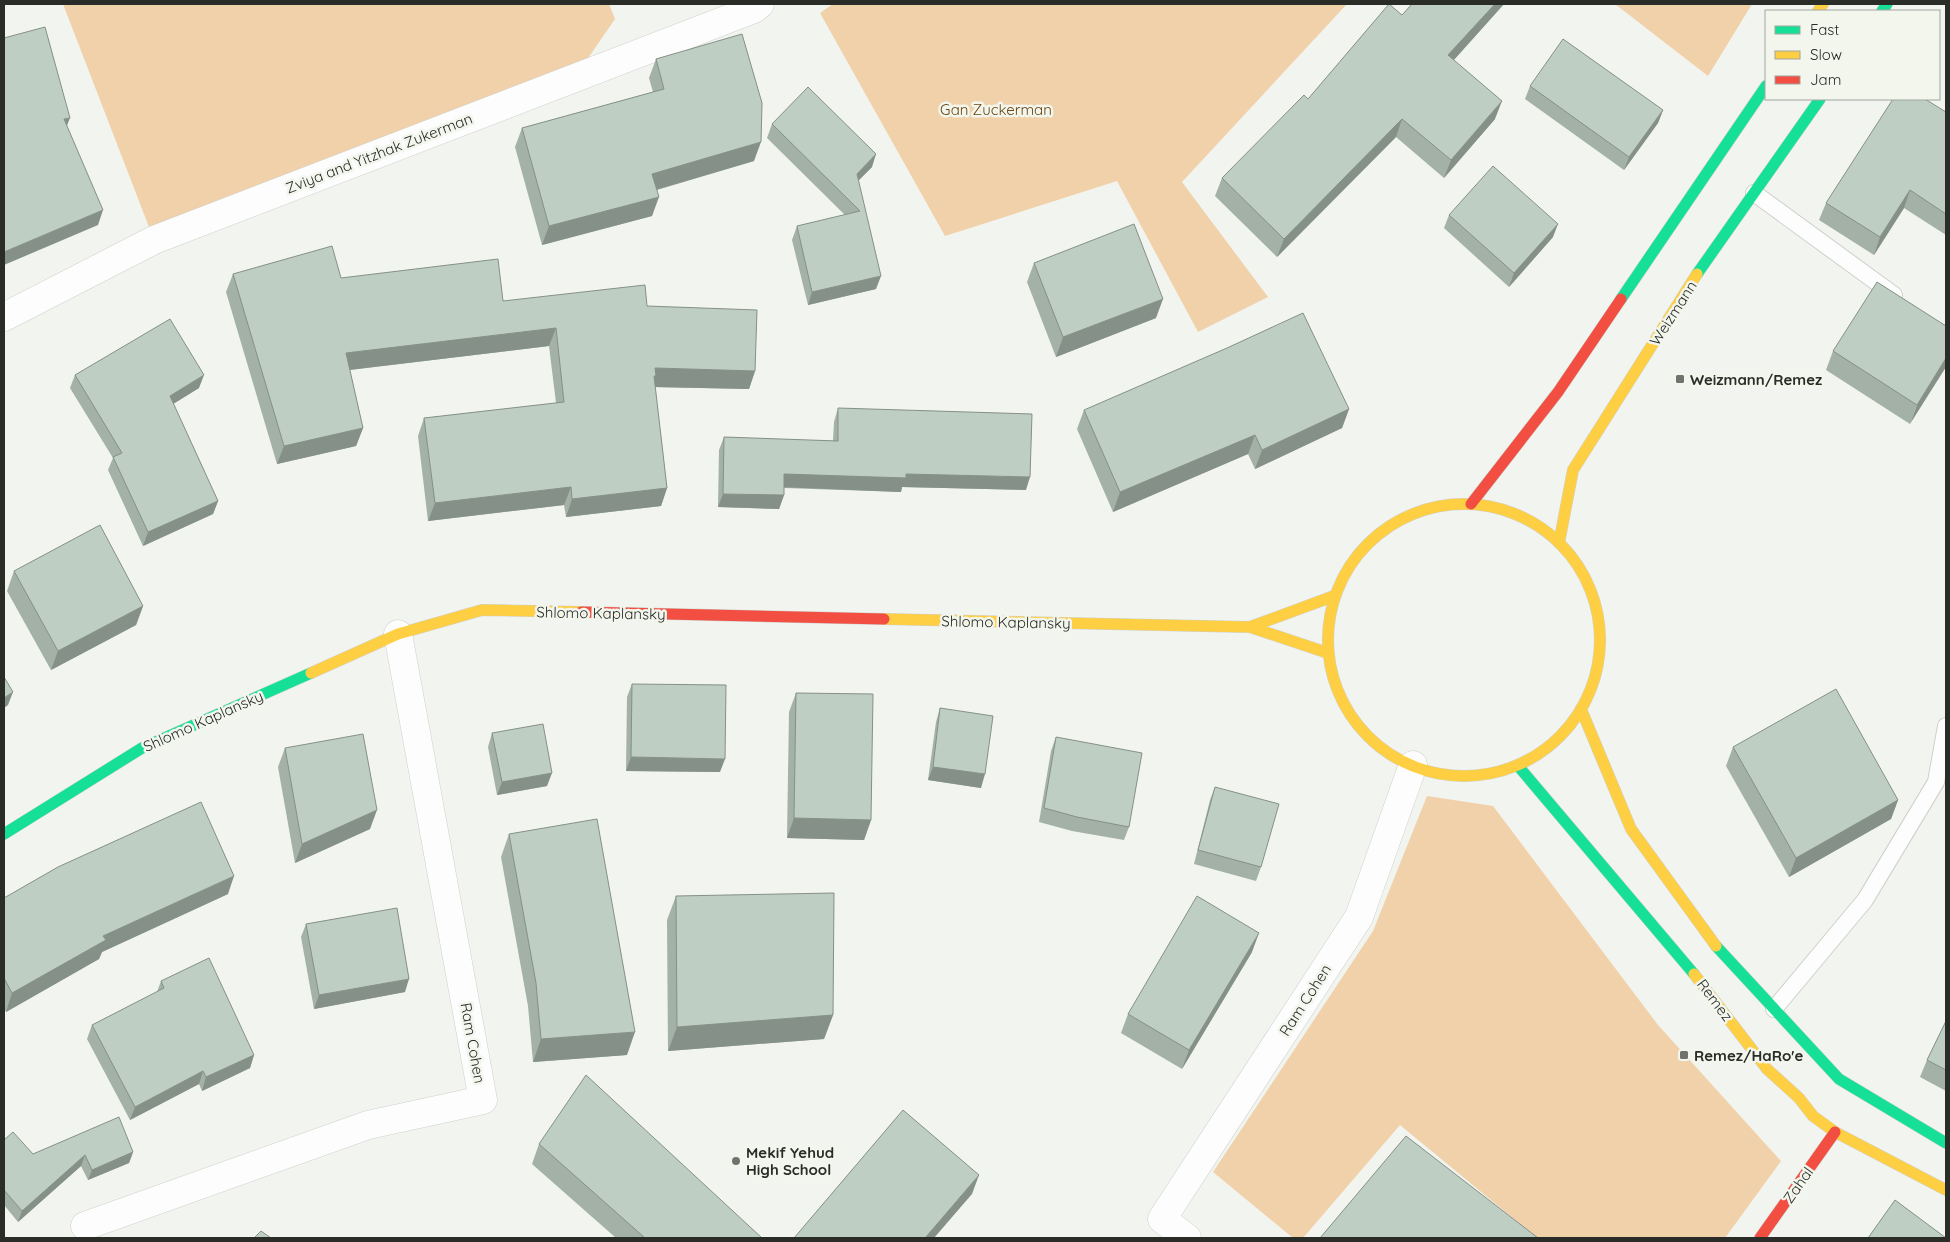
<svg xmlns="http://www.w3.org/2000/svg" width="1950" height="1242" font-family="Quicksand,sans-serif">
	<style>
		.green { fill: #f1d1aa }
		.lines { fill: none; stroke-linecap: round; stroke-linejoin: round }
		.lane-casing { stroke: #ced0cc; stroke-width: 18 }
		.street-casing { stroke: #ced0cc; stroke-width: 29 }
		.fast-casing { stroke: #ced0cc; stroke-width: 12 }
		.slow-casing { stroke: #ced0cc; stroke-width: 12 }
		.jam-casing { stroke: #ced0cc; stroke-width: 12 }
		.lane { stroke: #fdfdfd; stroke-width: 16 }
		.street { stroke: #fdfdfd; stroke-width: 28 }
		.fast { stroke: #16e098; stroke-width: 11 }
		.slow { stroke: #ffcf43; stroke-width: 11 }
		.jam { stroke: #f24e42; stroke-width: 11 }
		.wall { fill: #a3b1a7 }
		.shaded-wall { fill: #859088 }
		.building { fill: #becec2; stroke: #859088 }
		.poi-dot { fill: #70726e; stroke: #f2f6ed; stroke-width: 2 }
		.labels { text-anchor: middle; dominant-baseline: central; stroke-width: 5; stroke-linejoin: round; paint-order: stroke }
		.park-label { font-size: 15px; fill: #6c4512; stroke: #f2f6ed }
		.street-label { font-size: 15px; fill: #2a2c28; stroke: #f2f6ed }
		.poi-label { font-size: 15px; font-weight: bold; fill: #2a2c28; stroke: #f2f6ed; text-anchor: start }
	</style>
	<rect width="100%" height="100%" fill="#f2f4ef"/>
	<g class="green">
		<path d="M63 4H609L615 19 575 77 154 240Z"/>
		<path d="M833 4H1347L1182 182 1268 297 1198 332 1117 181 945 236 820 13Z"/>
		<path d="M1615 4H1752L1708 76Z"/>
		<path d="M1427 796 1493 806 1658 1025 1781 1161 1725 1238H1537L1400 1125 1303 1238H1293L1213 1172 1373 931Z"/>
	</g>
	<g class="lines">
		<defs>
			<g id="lane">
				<path d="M1754 193 1894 295"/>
				<path d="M1774 1009 1865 900 1936 782 1946 726"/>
			</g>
			<g id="street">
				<path d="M4 317 154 240 754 9 760 4"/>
				<path d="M85 1226 368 1125 483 1100 398 634"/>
				<path d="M1187 1238 1162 1219 1359 917 1413 765"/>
			</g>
			<g id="fast">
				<path d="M1882 11 1887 4"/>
				<path d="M1697 274 1820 99"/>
				<path d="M1621 299 1766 86"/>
				<path d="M1519 767 1694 974"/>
				<path d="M4 834 142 748 311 673"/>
				<path d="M1716 946 1839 1079 1946 1143"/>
			</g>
			<g id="slow">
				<path d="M1818 11 1823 4"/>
				<circle cx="1464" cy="640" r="136"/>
				<path d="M1559 543 1573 470 1697 274"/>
				<path d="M884 619 1250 627 1328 653"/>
				<path d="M1250 627 1334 596"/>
				<path d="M311 673 398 634 482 610 581 612"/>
				<path d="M1581 709 1631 829 1716 946"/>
				<path d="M1694 974 1767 1069 1799 1098 1813 1116 1835 1132 1946 1190"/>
			</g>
			<g id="jam">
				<path d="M1471 504 1558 392 1621 299"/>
				<path d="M581 612 884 619"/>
				<path d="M1760 1238 1835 1132"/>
			</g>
		</defs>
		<use href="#lane" class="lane-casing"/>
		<use href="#street" class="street-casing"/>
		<use href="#fast" class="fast-casing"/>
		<use href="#slow" class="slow-casing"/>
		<use href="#jam" class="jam-casing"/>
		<use href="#lane" class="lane"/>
		<use href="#street" class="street"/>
		<use href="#fast" class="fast"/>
		<use href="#slow" class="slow"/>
		<use href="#jam" class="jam"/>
	</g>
	<g class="wall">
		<path d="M1412 4H1504L1454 60 1495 119 1444 178 1396 137 1277 257 1215 196 1222 178 1308 99 1402 15Z"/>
		<path d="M656 59 754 161 657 190 652 216 542 245 515 147 522 128 653 92 649 78Z"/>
		<path d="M1530 86 1663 110 1658 123 1624 170 1525 99Z"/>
		<path d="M1946 112V235L1904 208 1874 255 1819 220 1826 203Z"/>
		<path d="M772 124 872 167 858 181 876 289 808 305 792 240 797 226 845 215 767 138Z"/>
		<path d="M1449 215 1553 237 1509 287 1444 228Z"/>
		<path d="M1034 263 1156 318 1056 357 1027 282Z"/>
		<path d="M233 274 341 278 503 301 647 306 755 371 749 389 655 387 667 488 661 506 566 517 564 505 428 521 418 436 424 418 556 403 549 346 350 370 363 428 356 446 277 464 226 292Z"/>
		<path d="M1946 326 1910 424 1826 370 1833 351Z"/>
		<path d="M75 375 199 388 173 404 218 501 213 514 143 546 108 470 113 458 70 388Z"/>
		<path d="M838 408 1026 490 902 487 901 492 784 488V495L779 509 718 507 719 450 724 437 833 441 834 422Z"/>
		<path d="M1349 409 1342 428 1255 469 1248 454 1113 512 1077 429 1084 410Z"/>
		<path d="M14 571 143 606 136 625 51 670 7 591Z"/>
		<path d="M632 684 720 772 626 771 627 697Z"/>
		<path d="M796 693 871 820 864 840 787 838 789 712Z"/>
		<path d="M940 708 981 788 928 780 936 722Z"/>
		<path d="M492 733 547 786 497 795 488 747Z"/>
		<path d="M1056 737 1129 827 1124 840 1072 831 1039 822 1051 751Z"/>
		<path d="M1733 747 1898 800 1891 819 1789 877 1726 766Z"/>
		<path d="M285 748 370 829 295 863 278 767Z"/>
		<path d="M1215 787 1261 867 1256 881 1194 864 1210 800Z"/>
		<path d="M509 834 627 1055 533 1062 528 1006 501 857Z"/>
		<path d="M228 894 102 952 99 959 6 1012 4 1008V898Z"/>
		<path d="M676 896 833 1015 824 1039 668 1051 667 920Z"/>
		<path d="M306 924 405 992 314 1009 301 937Z"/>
		<path d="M1252 952 1182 1069 1121 1033 1128 1014Z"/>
		<path d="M161 981 254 1055 250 1068 202 1091 199 1084 130 1120 87 1039 92 1025 157 992Z"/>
		<path d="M1946 1021V1091L1920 1077 1927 1060Z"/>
		<path d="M4 1140 33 1154 133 1152 129 1163 88 1180 81 1166 18 1222 4 1205Z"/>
		<path d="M539 1144 762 1238H616L532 1164Z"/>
	</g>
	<g class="shaded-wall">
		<path d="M1495 4H1504L1442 73 1448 55Z"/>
		<path d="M1502 101 1495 119 1444 178 1451 160Z"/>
		<path d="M1663 110 1658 123 1624 170 1629 157Z"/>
		<path d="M70 118 64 133V119Z"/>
		<path d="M1402 119 1396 137 1277 257 1284 239Z"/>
		<path d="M761 142 754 161 645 193 652 174Z"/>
		<path d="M876 154 872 167 852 187 857 174Z"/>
		<path d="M1910 190 1904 208 1874 255 1880 237Z"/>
		<path d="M659 197 652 216 542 245 549 226Z"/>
		<path d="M103 210 98 225 4 265V252Z"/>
		<path d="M1558 224 1553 237 1509 287 1514 273Z"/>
		<path d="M881 276 876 289 808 305 812 292Z"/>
		<path d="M1163 299 1156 318 1056 357 1063 337Z"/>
		<path d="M556 328 549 346 340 371 346 353Z"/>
		<path d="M1946 358V367L1910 424 1917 405Z"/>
		<path d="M655 368 755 371 749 389 652 387Z"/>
		<path d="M204 375 199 388 165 409 170 396Z"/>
		<path d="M1349 409 1342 428 1255 469 1262 450Z"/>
		<path d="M363 428 356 446 277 464 284 446Z"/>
		<path d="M1255 435 1248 454 1113 512 1120 492Z"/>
		<path d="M784 474H906L1030 477 1026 490 902 487 901 492 780 487Z"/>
		<path d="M571 487 564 505 428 521 435 503Z"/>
		<path d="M667 488 661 506 566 517 572 499Z"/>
		<path d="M723 494 784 495 779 509 718 507Z"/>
		<path d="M218 501 213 514 143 546 148 532Z"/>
		<path d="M143 606 136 625 51 670 58 651Z"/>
		<path d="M13 692 8 705 4 708V698Z"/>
		<path d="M631 757 725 759 720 772 626 771Z"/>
		<path d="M933 767 985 774 981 788 928 780Z"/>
		<path d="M552 773 547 786 497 795 502 782Z"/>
		<path d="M1898 800 1891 819 1789 877 1796 858Z"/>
		<path d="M377 810 370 829 295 863 302 844Z"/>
		<path d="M794 818 871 820 864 840 787 838Z"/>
		<path d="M234 876 228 894 102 952 99 959 6 1012 12 993 103 936Z"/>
		<path d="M1259 933 1252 952 1182 1069 1189 1050Z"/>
		<path d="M409 979 405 992 314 1009 319 995Z"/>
		<path d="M833 1015 824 1039 668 1051 677 1027Z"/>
		<path d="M635 1032 627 1055 533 1062 541 1039Z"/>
		<path d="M254 1055 250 1068 202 1091 206 1077Z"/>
		<path d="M203 1071 199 1084 130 1120 135 1107Z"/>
		<path d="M133 1152 129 1163 88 1180 92 1170Z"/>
		<path d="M85 1155 81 1166 18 1222 22 1211Z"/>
		<path d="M979 1175 972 1194 934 1238H925Z"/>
	</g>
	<g class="building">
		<path d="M1389 4 1402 15 1412 4H1495L1448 55 1502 101 1451 160 1402 119 1284 239 1222 178 1304 95 1308 99Z"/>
		<path d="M45 27 70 118 64 119 103 210 4 252V38Z"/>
		<path d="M742 34 762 103 761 142 652 174 659 197 549 226 522 128 664 89 656 59Z"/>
		<path d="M1563 39 1663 110 1629 157 1530 86Z"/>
		<path d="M808 87 876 154 857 174 881 276 812 292 797 226 860 211 772 124Z"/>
		<path d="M1893 99H1925L1946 112V214L1910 190 1880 237 1826 203Z"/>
		<path d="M1493 166 1558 224 1514 273 1449 215Z"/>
		<path d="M1134 224 1163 299 1063 337 1034 263Z"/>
		<path d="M332 246 341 278 498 259 503 301 645 285 647 306 757 310 755 371 655 368 656 376H654L667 488 572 499 571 487 435 503 424 418 564 402 556 328 346 353 363 428 284 446 233 274Z"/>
		<path d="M1877 282 1946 326V358L1917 405 1833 351Z"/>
		<path d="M1303 313 1349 409 1262 450 1255 435 1120 492 1084 410 1227 348Z"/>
		<path d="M170 319 204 375 170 396 218 501 148 532 113 457 122 453 75 375Z"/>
		<path d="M838 408 1032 414 1030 477 906 474V478L784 474V495L723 494 724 437 838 441Z"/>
		<path d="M100 525 143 606 58 651 14 571Z"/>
		<path d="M4 677 13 692 4 698Z"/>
		<path d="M632 684 726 685 725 759 631 757Z"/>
		<path d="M1836 689 1898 800 1796 858 1733 747Z"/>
		<path d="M796 693 873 694 871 820 794 818Z"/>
		<path d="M940 708 993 716 985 774 933 767Z"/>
		<path d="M543 724 552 773 502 782 492 733Z"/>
		<path d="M363 734 377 810 302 844 285 748Z"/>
		<path d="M1056 737 1142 753 1129 827 1077 817 1044 808Z"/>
		<path d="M1215 787 1279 804 1261 867 1198 850Z"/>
		<path d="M201 802 234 876 103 936 106 940 12 993 4 978V898L58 867Z"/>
		<path d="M597 819 635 1032 541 1039 536 983 509 834Z"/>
		<path d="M834 893 833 1015 677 1027 676 896Z"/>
		<path d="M1197 896 1259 933 1189 1050 1128 1014Z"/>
		<path d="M397 908 409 979 319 995 306 924Z"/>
		<path d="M209 958 254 1055 206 1077 203 1071 135 1107 92 1025 164 988 161 981Z"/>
		<path d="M1946 1021V1070L1927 1060Z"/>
		<path d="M586 1075 762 1238H645L539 1144Z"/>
		<path d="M903 1110 979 1175 925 1238H794Z"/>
		<path d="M119 1117 133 1152 92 1170 85 1155 22 1211 4 1190V1140L13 1132 33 1154Z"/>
		<path d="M1406 1136 1538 1238H1320Z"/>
		<path d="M1895 1200 1946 1238H1868Z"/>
		<path d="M261 1231 271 1238H254Z"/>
	</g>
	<g class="poi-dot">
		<rect x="1675" y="374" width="10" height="10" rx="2.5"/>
		<rect x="1679" y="1050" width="10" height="10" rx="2.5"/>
		<circle cx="736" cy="1161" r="5"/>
	</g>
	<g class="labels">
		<g class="park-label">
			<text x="996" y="109">Gan Zuckerman</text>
		</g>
		<g class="street-label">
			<text transform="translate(379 153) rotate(-21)">Zviya and Yitzhak Zukerman</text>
			<text transform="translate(1673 313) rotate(-57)">Weizmann</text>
			<text transform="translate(601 613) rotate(1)">Shlomo Kaplansky</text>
			<text transform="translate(1006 622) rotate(1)">Shlomo Kaplansky</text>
			<text transform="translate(203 721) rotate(-24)">Shlomo Kaplansky</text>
			<text transform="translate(1305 1000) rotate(-57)">Ram Cohen</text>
			<text transform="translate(1715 1000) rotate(53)">Remez</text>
			<text transform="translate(473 1043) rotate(80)">Ram Cohen</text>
			<text transform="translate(1798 1185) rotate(-55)">Zahal</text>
		</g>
		<g class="poi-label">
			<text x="1690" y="379">Weizmann/Remez</text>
			<text x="1694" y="1055">Remez/HaRo'e</text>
			<text x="746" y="1152">Mekif Yehud<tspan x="746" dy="17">High School</tspan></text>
		</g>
	</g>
	<rect width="1950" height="1242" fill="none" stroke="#2a2c28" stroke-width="10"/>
	<rect x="1765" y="10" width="175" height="90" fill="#f2f6ed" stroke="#a2a59e"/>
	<rect x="1775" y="26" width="25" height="8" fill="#16e098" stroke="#a2a59e"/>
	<text x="1810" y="35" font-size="15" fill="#2a2c28">Fast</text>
	<rect x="1775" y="51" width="25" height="8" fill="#ffcf43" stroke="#a2a59e"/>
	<text x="1810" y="60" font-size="15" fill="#2a2c28">Slow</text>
	<rect x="1775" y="76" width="25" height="8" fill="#f24e42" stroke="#a2a59e"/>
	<text x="1810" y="85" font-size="15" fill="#2a2c28">Jam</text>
</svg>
